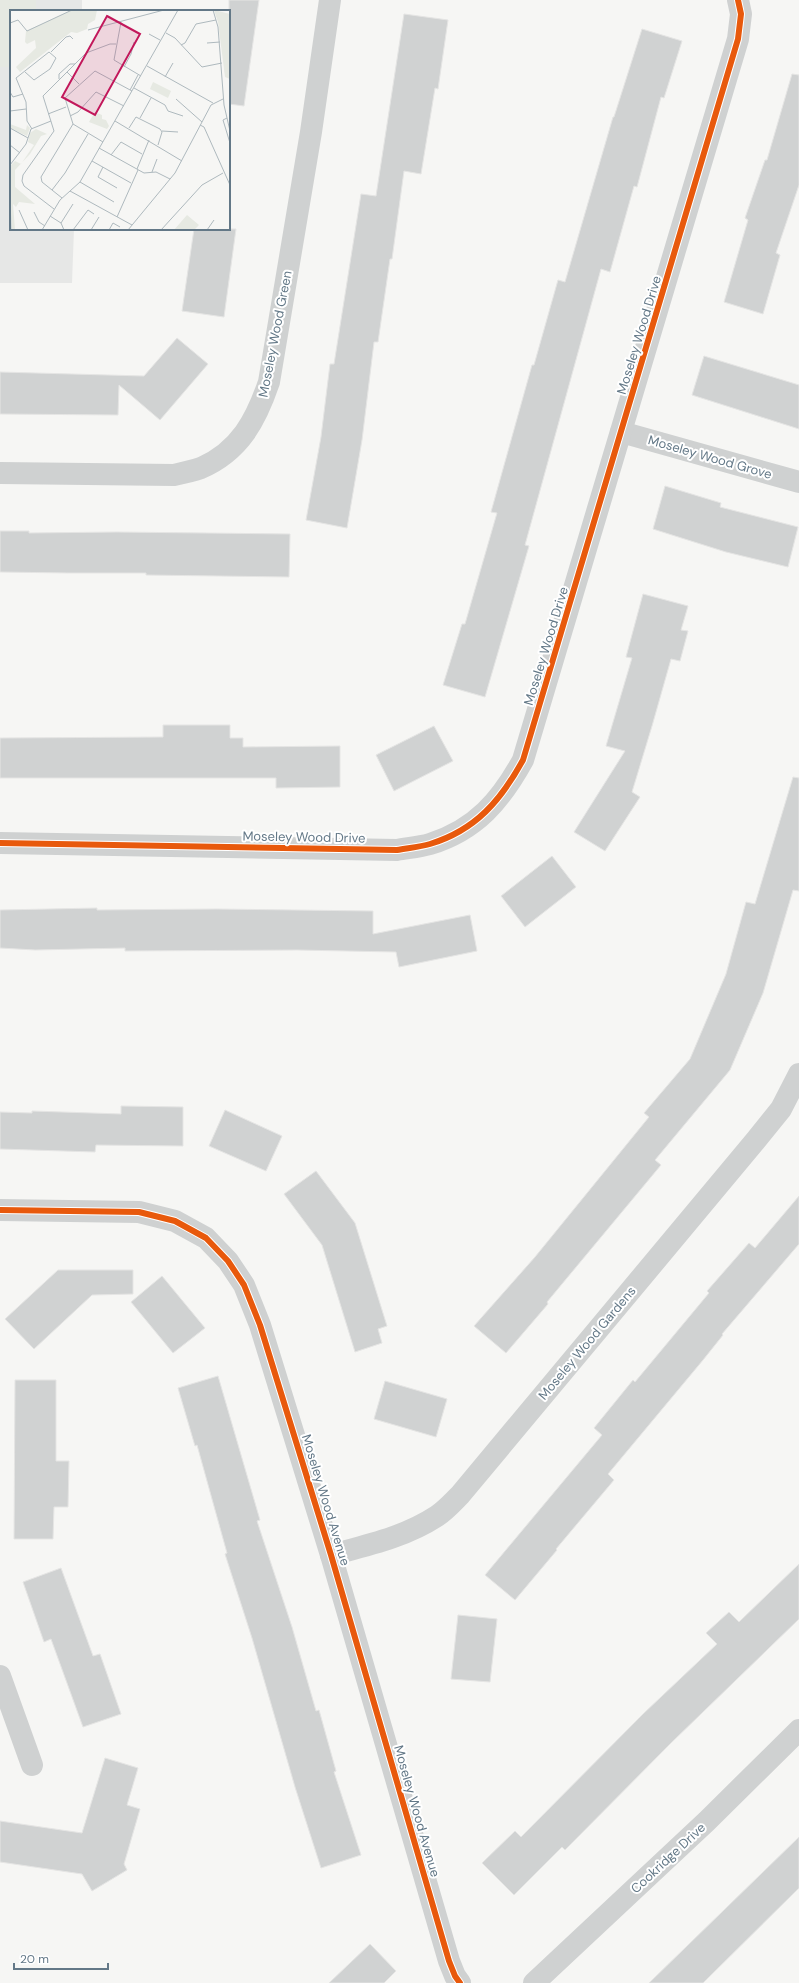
<svg xmlns="http://www.w3.org/2000/svg" width="799" height="1983" font-family="'DM Sans',sans-serif">
	<style>
		.built { fill: #e6e7e6 }
		.green { fill: #e6e9e2 }
		.building { fill: #d0d2d2; stroke: #e5e5e4 }
		.lines { fill: none; stroke-linecap: round; stroke-linejoin: round }
		.street { stroke: #cfd1d1; stroke-width: 22 }
		.cycleway-casing { stroke: #fff; stroke-width: 8 }
		.cycleway { stroke: #e8590c; stroke-width: 6 }
		.labels { text-anchor: middle; dominant-baseline: central; stroke-width: 4; stroke-linejoin: round; paint-order: stroke }
		.street-label { font-size: 13px; fill: #637887; stroke: #fff }
		.inset-river { fill: none; stroke: #ced7d9; stroke-width: 2 }
		.inset-road { fill: none; stroke: #aeb9be; stroke-width: 1 }
		.view { fill: #c2185b; fill-opacity: 0.15; stroke: #c2185b; stroke-width: 2 }
		.inset-edge { fill: none; stroke: #637887; stroke-width: 2 }
	</style>
	<rect width="100%" height="100%" fill="#f6f6f4"/>
	<path class="built" d="M0 0H82V11H11V229H74L72 283H0Z"/>
	<path class="green" d="M0 0H36V11H11V67H0Z"/>
	<g class="building">
		<path d="M229 0H259L244 106 229 104Z"/>
		<path d="M404 14 448 20 438 89 435 88 421 174 404 171 392 259H390L378 342H374L362 440 347 528 306 520 321 437 330 364H334L361 194 376 196Z"/>
		<path d="M642 29 682 41 664 98 661 97 637 187 634 186 610 272 601 269 525 545 529 546 485 697 443 685 462 624H465L497 513 491 512 532 365H534L558 280 565 282 613 117H614Z"/>
		<path d="M792 74 799 75V185L776 253 780 255 763 314 724 302 748 220 745 218 765 160H767Z"/>
		<path d="M194 229H236L224 317 182 311Z"/>
		<path d="M177 338 208 364 160 420 119 385 118 415 0 414V372L144 376Z"/>
		<path d="M704 356 799 385V429L692 395Z"/>
		<path d="M665 486 721 503 720 507 798 527 788 567 726 552 653 529Z"/>
		<path d="M0 531H29V533L117 532 290 534 289 577 146 575V573H68L0 572Z"/>
		<path d="M643 594 688 606 681 630 688 631 680 661 671 659 652 726 632 792 640 797 605 851 574 832 625 751 606 746 632 658 626 657Z"/>
		<path d="M163 725H230V738H243V747L340 746V787L276 788V778H0V738L163 737Z"/>
		<path d="M434 726 453 761 394 791 376 755Z"/>
		<path d="M793 777 799 778V891L793 890 763 993 730 1070 655 1160 661 1165 547 1302 548 1304 506 1353 474 1326 535 1257 649 1117 644 1113 690 1059 726 974 746 902 755 904Z"/>
		<path d="M552 856 576 887 525 927 501 896Z"/>
		<path d="M97 908V910L217 909 373 911V934L470 915 477 951 399 967 396 952 298 950 125 951V948L35 950 0 948V910Z"/>
		<path d="M121 1106 183 1107V1146L96 1145 95 1152 0 1149V1112L32 1113V1111L121 1114Z"/>
		<path d="M225 1110 282 1136 266 1171 209 1146Z"/>
		<path d="M316 1171 355 1223 387 1326 378 1329 382 1343 355 1352 322 1245 284 1194Z"/>
		<path d="M799 1196V1244L722 1334 723 1335 703 1360 608 1474 614 1480 556 1549 557 1550 515 1600 485 1575 602 1435 594 1428 633 1380 635 1382 709 1293 707 1291 749 1243 755 1248Z"/>
		<path d="M58 1270H133V1294L92 1295 34 1349 5 1319Z"/>
		<path d="M162 1276 205 1328 173 1353 131 1302Z"/>
		<path d="M218 1376 260 1520 257 1521 292 1627 316 1711 319 1710 336 1771 334 1772 361 1855 321 1868 295 1787 252 1638 225 1554 227 1553 197 1445 195 1446 178 1388Z"/>
		<path d="M15 1380H56V1461H69L68 1507H54L53 1539H14Z"/>
		<path d="M385 1381 447 1399 436 1437 374 1419Z"/>
		<path d="M799 1564V1619L671 1743 565 1850 562 1847 514 1895 482 1863 515 1831 521 1837 643 1714 717 1644 706 1633 729 1612 739 1622Z"/>
		<path d="M61 1568 93 1656 100 1654 121 1714 83 1727 51 1639 44 1642 23 1582Z"/>
		<path d="M458 1615 497 1619 490 1682 451 1679Z"/>
		<path d="M105 1758 138 1768 127 1805 140 1809 124 1864 127 1870 92 1891 82 1874 0 1862V1821L82 1833Z"/>
		<path d="M799 1837V1888L703 1983H649Z"/>
		<path d="M370 1944 396 1971 384 1983H329Z"/>
	</g>
	<g class="lines">
		<g class="street">
			<path d="M621 432 799 482"/>
			<path d="M0 473 174 475C183 473 192 471 201 468 240 451 256 420 269 382L311 132 330 0"/>
			<path d="M0 843 397 850C408 848 420 847 430 844 476 830 501 800 523 760L738 39 741 14 738 0"/>
			<path d="M0 1210 139 1212 175 1221 206 1238 228 1261 244 1285 260 1325 331 1555 449 1961 455 1976 460 1983"/>
			<path d="M331 1555C368 1545 405 1537 437 1516 446 1510 453 1502 460 1495L756 1140 781 1109 799 1074"/>
			<path d="M0 1676 32 1765"/>
			<path d="M534 1983 707 1821 799 1730"/>
		</g>
		<defs>
			<g id="cycleway">
				<path d="M0 843 397 850C408 848 420 847 430 844 476 830 501 800 523 760L738 39 741 14 738 0"/>
				<path d="M0 1210 139 1212 175 1221 206 1238 228 1261 244 1285 260 1325 331 1555 449 1961 455 1976 460 1983"/>
			</g>
		</defs>
		<use href="#cycleway" class="cycleway-casing"/>
		<use href="#cycleway" class="cycleway"/>
	</g>
	<g class="labels">
		<g class="street-label">
			<text transform="translate(275 334) rotate(-79)">Moseley Wood Green</text>
			<text transform="translate(639 335) rotate(-73)">Moseley Wood Drive</text>
			<text transform="translate(710 457) rotate(16)">Moseley Wood Grove</text>
			<text transform="translate(546 646) rotate(-73)">Moseley Wood Drive</text>
			<text transform="translate(304 837) rotate(1)">Moseley Wood Drive</text>
			<text transform="translate(587 1343) rotate(-50)">Moseley Wood Gardens</text>
			<text transform="translate(326 1500) rotate(73)">Moseley Wood Avenue</text>
			<text transform="translate(417 1811) rotate(74)">Moseley Wood Avenue</text>
			<text transform="translate(668 1858) rotate(-43)">Cookridge Drive</text>
		</g>
	</g>
	<g transform="translate(10 10)">
		<rect width="220" height="220" fill="#f6f6f4"/>
		<path d="M62 0H87L85 10 78 14 77 19 67 23 61 22 10 62 6 57 26 38 25 30 17 34 15 32 16 21ZM204 0 220 4V69L215 67 208 12ZM143 72 161 81 158 88 140 79ZM85 102 92 105V109L96 110 99 116 97 119 79 112ZM0 114 16 120 17 115 20 118 17 126 0 118ZM26 119 37 124 31 126 20 144 5 160V177L25 194 9 192 6 197 3 194 5 220H1L0 156 5 151 11 154 24 135 18 132 20 123ZM177 205 189 215 184 220H164Z" fill="#e6e9e2"/>
		<path class="inset-river" d="M0 203 1 220"/>
		<path class="inset-road" d="M203 0 208 17 214 95 220 121M111 12 104 50 131 66M0 13 8 10 17 21 62 0M78 20 154 0M156 23 165 28 192 57 212 53M139 24 150 30M197 33 210 32M171 35 175 33 186 14 206 10M41 42 56 27 60 26 63 29M137 56 203 93M114 57 121 44 124 32M15 62 24 70 40 59 46 48 39 42 6 68 16 92 17 111 22 119M57 62 69 74M155 67 163 53M49 69V64L60 54H65M124 78 155 95 158 101 173 106M120 80 128 65M0 82 3 87 13 84M166 89 192 112M0 101 16 99M38 104 56 97M60 106 68 102 86 82 114 96M130 108 141 88M217 108 213 110 220 133M105 111 172 151M190 115 194 117 220 175M0 118 18 128M119 118 126 107 150 119 152 122 148 135M152 121 168 122M93 132 63 114 55 88 85 61 122 81M0 135 10 143M89 138 134 163 146 162 160 169M101 145 111 132 132 144M82 151 121 173M0 155 16 134 21 119 41 111M93 157 88 167 107 178M127 159 139 130M142 162 147 149M70 172 104 192M42 180 55 163 78 124M60 181 122 215M52 188 32 172 31 167 63 114M44 199 14 176 12 171 13 165 44 121 33 86 76 43 100 34H106M9 200 18 220M24 202 29 212 35 216M40 206 51 213 54 220M107 207 128 160M51 213 63 194M32 220 50 190 70 172 168 0M63 220 78 200 84 204M81 220 89 207M99 220 103 213 110 217M118 220 165 163 201 95 213 89M151 220 192 175 213 163M197 220 204 210"/>
		<path class="view" d="M97 6 130 24 85 105 52 87Z"/>
		<rect width="220" height="220" class="inset-edge"/>
	</g>
	<path d="M14 1963v6h94v-6" fill="none" stroke="#637887" stroke-width="2"/>
	<text x="20" y="1963" font-size="12" fill="#637887" stroke="#ffffff" stroke-width="3" paint-order="stroke">20 m</text>
</svg>
